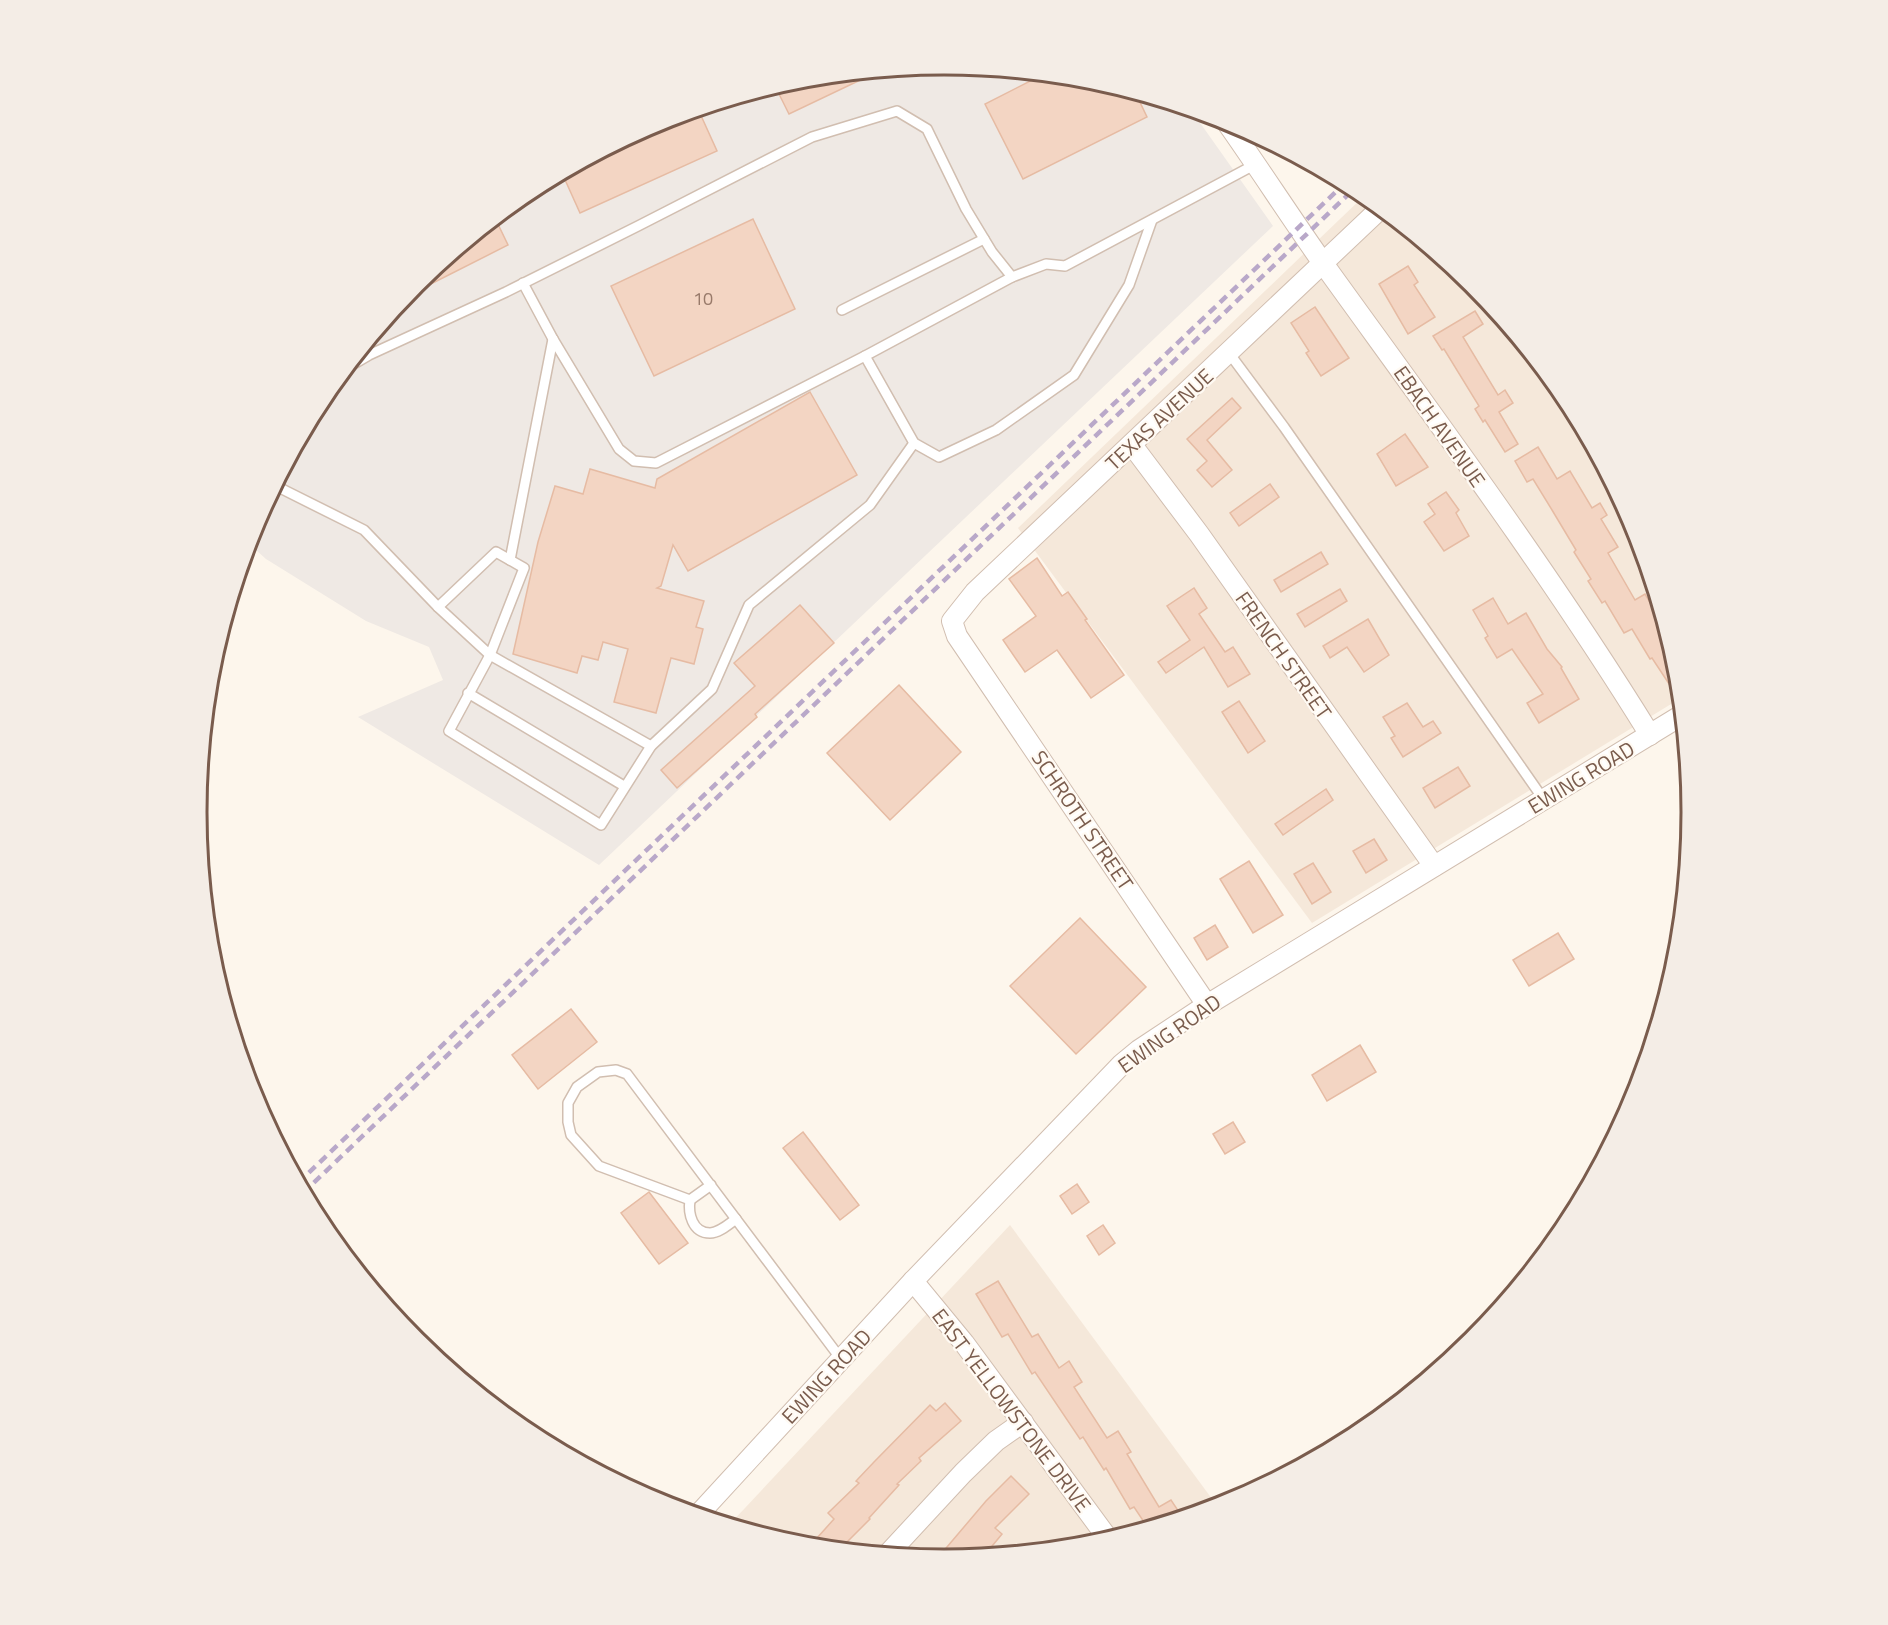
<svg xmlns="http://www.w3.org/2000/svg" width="1888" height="1625" font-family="'Titillium Web',sans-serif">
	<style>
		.residential { fill: #f5e8da }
		.industrial { fill: #efe9e4 }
		.building { fill: #f3d5c3; stroke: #e6bba3; stroke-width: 1.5 }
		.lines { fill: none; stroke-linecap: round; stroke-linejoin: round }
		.lane-casing { stroke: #d1beb0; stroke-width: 12 }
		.street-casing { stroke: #d1beb0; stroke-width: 22 }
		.lane { stroke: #fff; stroke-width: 9 }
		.street { stroke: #fff; stroke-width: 20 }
		.rail { stroke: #b9a8c9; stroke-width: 4.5; stroke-dasharray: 9 6; stroke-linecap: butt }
		.labels { text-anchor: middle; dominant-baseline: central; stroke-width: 4.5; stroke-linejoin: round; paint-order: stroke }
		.number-label { font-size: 18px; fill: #987a6a }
		.street-label { font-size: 21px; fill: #7a5c4d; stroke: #fffaf3 }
		.rim { fill: none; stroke: #7a5c4d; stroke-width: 3 }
	</style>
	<rect width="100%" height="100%" fill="#fdf6ec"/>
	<g class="residential">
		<path d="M1365 195 1473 284 1566 397 1635 527 1678 667 1681 698 1312 923 1018 528Z"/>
		<path d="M1010 1225 1218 1507 1090 1546 944 1560 798 1546 729 1525Z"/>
	</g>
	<path class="industrial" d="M944 65 1090 79 1191 110 1273 226 599 865 358 717 443 680 429 647 366 621 266 559 248 543 253 526 322 397 415 283 529 190 658 121 798 79Z"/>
	<g class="building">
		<path d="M875 71V73L789 114 775 86 798 79Z"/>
		<path d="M1044 74 1090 79 1135 92 1147 117 1023 179 985 104Z"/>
		<path d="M698 109 717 151 580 213 562 173 658 121Z"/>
		<path d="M495 218 508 245 413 293 410 289 415 283Z"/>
		<path d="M753 219 795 309 654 376 611 286Z"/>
		<path d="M1408 266 1418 282 1414 285 1435 317 1408 334 1379 284Z"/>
		<path d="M1315 307 1349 358 1321 376 1306 353 1309 351 1291 323Z"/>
		<path d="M1475 311 1483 324 1463 337 1498 395 1505 390 1513 403 1499 412 1518 444 1505 452 1485 420 1483 422 1475 409 1479 406 1444 349 1442 350 1433 336Z"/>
		<path d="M810 392 857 475 688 571 673 545 661 586 657 588 704 601 696 627 703 629 694 664 671 658 656 713 614 702 628 649 603 642 598 660 582 656 577 673 513 654 538 542 555 486 583 494 590 469 655 488 657 479Z"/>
		<path d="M1232 398 1241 408 1207 440 1232 470 1212 487 1197 470 1207 461 1187 439Z"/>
		<path d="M1405 434 1428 467 1396 486 1377 454Z"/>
		<path d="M1538 447 1557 479 1570 471 1592 508 1600 503 1607 515 1601 519 1618 547 1608 553 1635 600 1645 594 1666 629 1678 667 1681 702 1652 658 1650 659 1632 629 1624 633 1605 601 1602 603 1588 581 1591 579 1574 552 1576 550 1552 510 1533 479 1527 482 1515 461Z"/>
		<path d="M1270 484 1279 497 1239 526 1230 513Z"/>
		<path d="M1446 492 1459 510 1456 513 1469 536 1444 551 1424 522 1435 514 1428 504Z"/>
		<path d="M1321 552 1328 564 1281 592 1274 580Z"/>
		<path d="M1037 558 1062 596 1068 592 1087 619 1085 620 1124 675 1091 698 1057 650 1025 672 1003 640 1036 616 1009 579Z"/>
		<path d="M1194 588 1207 608 1199 614 1225 652 1233 647 1250 674 1228 687 1204 647 1166 673 1158 662 1190 640 1167 606Z"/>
		<path d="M1340 589 1347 601 1305 627 1297 614Z"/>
		<path d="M1493 598 1508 624 1526 613 1547 649 1562 667 1561 668 1579 699 1539 723 1527 703 1543 694 1512 649 1497 658 1485 638 1488 636 1473 610Z"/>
		<path d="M800 605 834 643 755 714 757 717 677 788 661 770 755 686 734 663Z"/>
		<path d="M1368 619 1389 655 1364 672 1347 647 1330 658 1323 646Z"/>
		<path d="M899 685 961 752 890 820 827 753Z"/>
		<path d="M1239 701 1265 741 1248 753 1222 712Z"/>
		<path d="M1407 703 1423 727 1433 721 1441 733 1403 757 1391 738 1395 736 1383 717Z"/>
		<path d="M1458 767 1470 786 1435 808 1423 788Z"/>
		<path d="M1326 789 1333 800 1283 835 1275 824Z"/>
		<path d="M1374 839 1387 860 1366 873 1353 851Z"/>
		<path d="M1249 861 1283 915 1253 933 1220 879Z"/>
		<path d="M1313 863 1331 892 1312 904 1294 874Z"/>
		<path d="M1080 918 1146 987 1076 1054 1010 986Z"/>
		<path d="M1215 925 1228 947 1207 960 1194 938Z"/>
		<path d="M1558 933 1574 959 1529 986 1513 960Z"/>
		<path d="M571 1009 597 1042 538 1089 512 1055Z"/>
		<path d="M1360 1045 1376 1072 1327 1101 1312 1075Z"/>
		<path d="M1233 1122 1245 1142 1225 1154 1213 1134Z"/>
		<path d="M803 1132 859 1205 840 1220 783 1148Z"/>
		<path d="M1077 1184 1089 1202 1072 1214 1060 1196Z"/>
		<path d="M649 1192 688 1243 659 1264 621 1213Z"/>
		<path d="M1103 1225 1115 1243 1099 1255 1087 1236Z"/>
		<path d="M998 1281 1032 1337 1038 1334 1059 1368 1069 1361 1082 1382 1074 1387 1107 1438 1118 1431 1131 1452 1127 1454 1159 1507 1171 1500 1183 1518 1148 1528 1134 1507 1130 1509 1106 1468 1104 1470 1083 1437 1080 1439 1035 1372 1032 1374 1008 1334 1002 1337 976 1294Z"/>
		<path d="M945 1403 961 1421 919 1458 921 1461 897 1484 899 1485 869 1518 870 1519 839 1550 809 1547 834 1519 828 1513 859 1483 856 1481 874 1462 930 1405 936 1411Z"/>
		<path d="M1011 1476 1029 1494 995 1528 1002 1534 983 1557H980L973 1551 967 1558 936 1560 986 1501Z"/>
	</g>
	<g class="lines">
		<defs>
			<g id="lane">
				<path d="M523 283 553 339 619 449 634 461 656 463 865 356 1012 277 1046 264 1065 266 1256 164"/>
				<path d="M842 310 984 239"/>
				<path d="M1229 353 1284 427 1544 800"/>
				<path d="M865 356 914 443 939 457 996 430 1074 375 1129 285 1152 220"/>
				<path d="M345 369 369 355 506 292 638 226 812 137 897 111 927 129 966 209 992 252 1012 277"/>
				<path d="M277 482 282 489 364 530 438 607 490 655 651 746"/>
				<path d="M510 560 553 339"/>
				<path d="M438 607 496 552 524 568 490 655 449 731 601 825 651 746 712 689 749 605 870 505 914 443"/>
				<path d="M468 693 624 786"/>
				<path d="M711 1185 690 1200 599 1166 571 1135 568 1122V1103L577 1087 598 1072 616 1070 627 1074 841 1359"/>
				<path d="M690 1200C688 1213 692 1233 710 1233 719 1233 729 1224 736 1219"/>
			</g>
			<g id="street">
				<path d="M1225 120C1259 168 1291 218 1325 266 1436 420 1550 573 1650 735"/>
				<path d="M1132 445 1199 534 1434 866"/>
				<path d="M1207 1005 957 636 952 621 975 592 1381 208"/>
				<path d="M913 1281 964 1343 1109 1540"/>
				<path d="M697 1516 913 1281 1122 1064 1139 1050 1207 1005 1682 715"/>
				<path d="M887 1555 963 1473 996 1441 1023 1422"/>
			</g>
		</defs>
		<use href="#lane" class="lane-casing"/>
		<use href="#street" class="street-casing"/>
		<use href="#lane" class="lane"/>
		<use href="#street" class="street"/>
		<g class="rail">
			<path d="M298 1183 1345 183"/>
			<path d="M303 1193 1355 188"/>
		</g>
	</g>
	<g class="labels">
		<g class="number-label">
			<text x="703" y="298">10</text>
		</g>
		<g class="street-label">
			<text transform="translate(1159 419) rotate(-43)">TEXAS AVENUE</text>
			<text transform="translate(1440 426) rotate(55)">EBACH AVENUE</text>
			<text transform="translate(1284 655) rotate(55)">FRENCH STREET</text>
			<text transform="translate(1581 777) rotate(-31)">EWING ROAD</text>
			<text transform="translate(1083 820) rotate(56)">SCHROTH STREET</text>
			<text transform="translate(1169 1033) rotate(-35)">EWING ROAD</text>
			<text transform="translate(826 1376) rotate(-47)">EWING ROAD</text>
			<text transform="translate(1012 1410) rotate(53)">EAST YELLOWSTONE DRIVE</text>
		</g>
	</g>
	<path d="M0 0H1888V1625H0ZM207 812a737 737 0 1 1 1474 0a737 737 0 1 1-1474 0Z" fill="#f4ede6" fill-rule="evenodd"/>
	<path class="rim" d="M207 812a737 737 0 1 1 1474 0a737 737 0 1 1-1474 0Z"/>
</svg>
